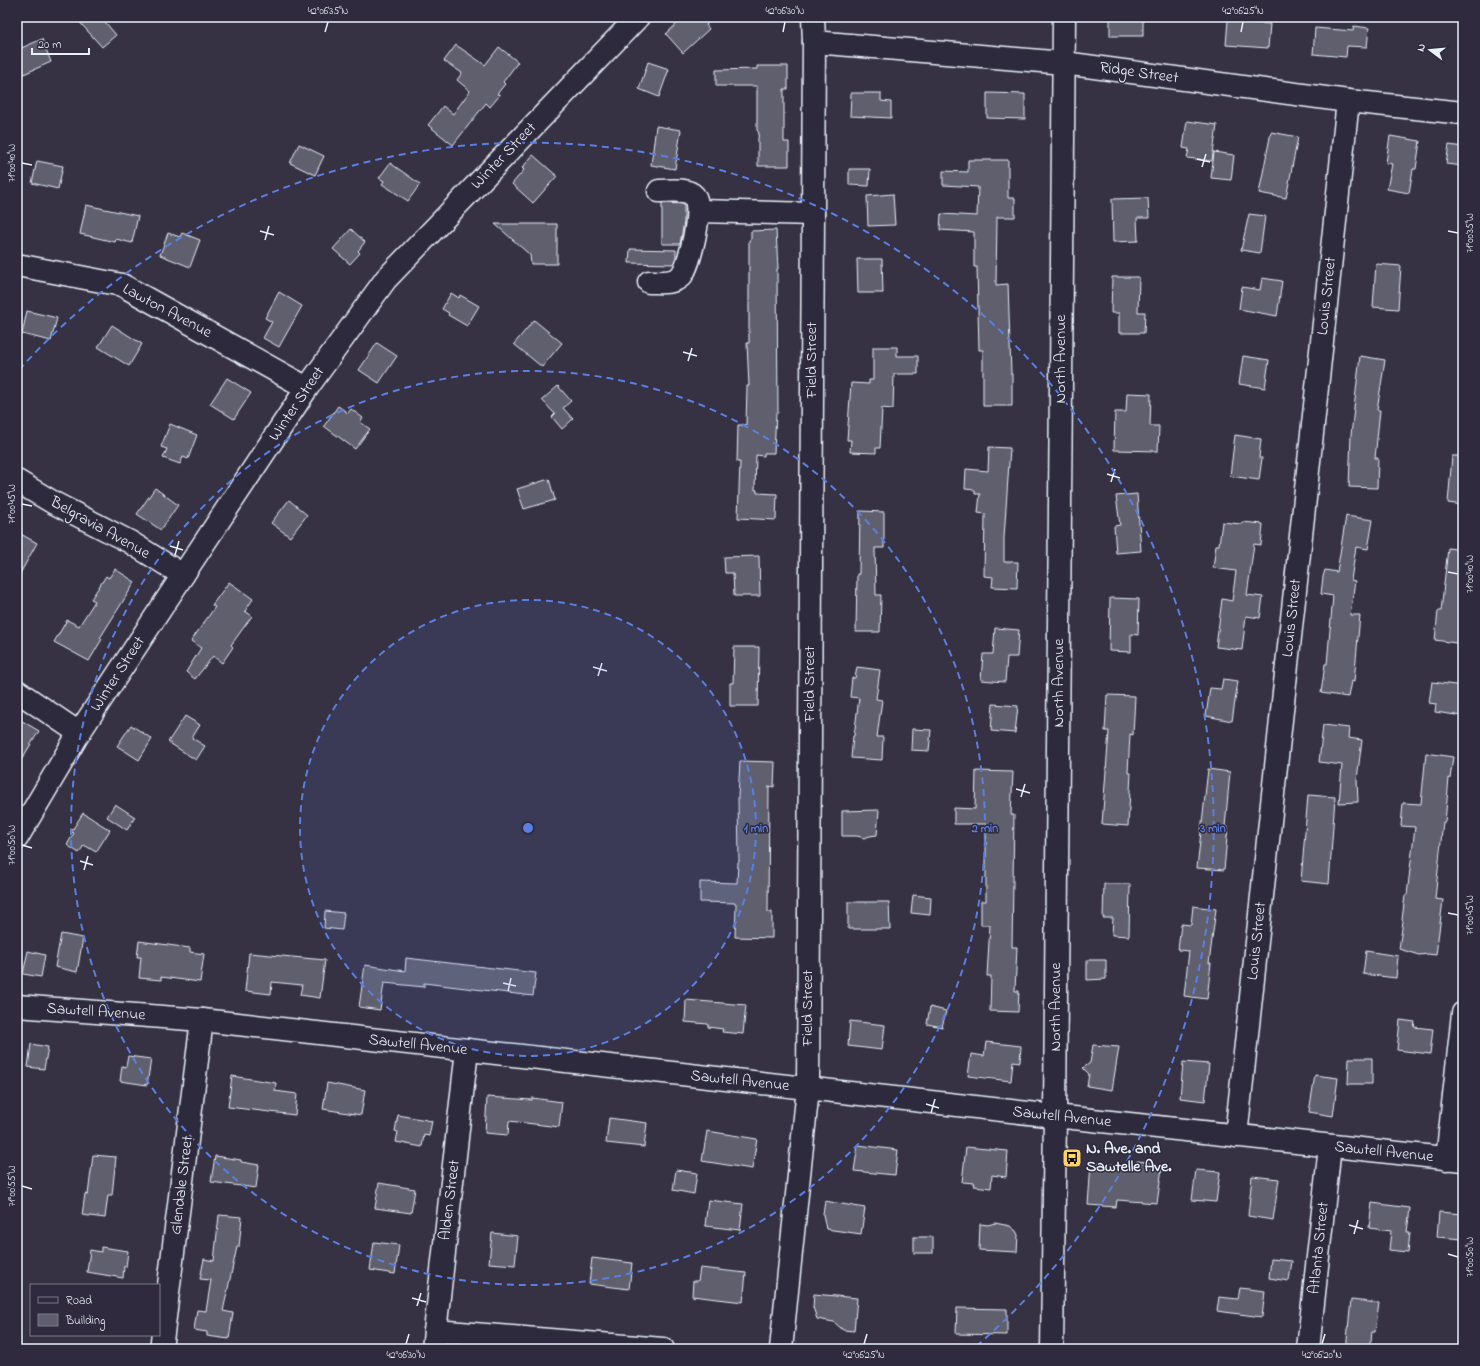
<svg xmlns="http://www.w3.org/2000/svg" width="1480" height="1366" font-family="'Indie Flower',sans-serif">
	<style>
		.building { fill: #605e6e; stroke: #e8f1f8 }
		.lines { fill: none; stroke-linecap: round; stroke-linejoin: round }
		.minor-casing { stroke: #e8f1f8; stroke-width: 25 }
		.major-casing { stroke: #e8f1f8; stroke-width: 25 }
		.minor { stroke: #2f2a3d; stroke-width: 22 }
		.major { stroke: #2f2a3d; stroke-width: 22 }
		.ticks { fill: none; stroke: #e8f1f8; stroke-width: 1.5 }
		.ring { fill: none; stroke: #5a7fe2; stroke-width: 2; stroke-dasharray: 7 5 }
		.labels { text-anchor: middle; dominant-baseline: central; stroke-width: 3; stroke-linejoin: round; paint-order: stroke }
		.street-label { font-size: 16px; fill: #e8f1f8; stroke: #2f2a3d }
		.poi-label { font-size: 16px; font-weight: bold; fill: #e8f1f8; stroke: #2f2a3d; text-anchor: start }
		.centre { fill: #5a7fe2; stroke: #2f2a3d; stroke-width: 2 }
		.ring-label { font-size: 12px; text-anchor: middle; font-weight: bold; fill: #5a7fe2; stroke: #2f2a3d; stroke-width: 3; stroke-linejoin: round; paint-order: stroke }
		.neatline { fill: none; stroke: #e8f1f8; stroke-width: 1.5 }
		.ticks-label { font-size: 10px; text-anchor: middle; fill: #e8f1f8 }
	</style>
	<rect width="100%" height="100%" fill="#363244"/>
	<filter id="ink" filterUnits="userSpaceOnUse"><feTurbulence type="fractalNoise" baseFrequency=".025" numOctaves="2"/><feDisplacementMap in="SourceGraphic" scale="8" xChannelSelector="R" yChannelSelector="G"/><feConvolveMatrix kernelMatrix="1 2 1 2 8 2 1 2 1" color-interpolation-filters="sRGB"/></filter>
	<g filter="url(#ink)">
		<g class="building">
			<path d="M75 17H101L116 35 102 47Z"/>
			<path d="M684 17H715L706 25 709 29 683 53 666 34Z"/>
			<rect x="1110" y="17" width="33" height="19"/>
			<path d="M1228 20 1270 24 1268 48 1226 45Z"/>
			<path d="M1354 26 1369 28 1367 47 1347 46 1346 57 1313 54 1315 28 1353 31Z"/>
			<path d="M42 39 51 62 17 77V50Z"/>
			<path d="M456 45 485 65 499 47 518 62 503 82 505 84 497 94 500 95 490 107 486 103 453 145 428 125 443 106 453 114 470 91 457 80 462 73 444 61Z"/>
			<path d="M648 62 669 69 659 97 639 89Z"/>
			<path d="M757 66H788V89H784V142H789V166H758V138L759 133 757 130V86H716V70L757 69Z"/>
			<path d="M851 93H881V101L891 102V118L850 116Z"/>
			<path d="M987 93 1025 94V119L987 118Z"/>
			<path d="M1187 121 1217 125 1212 161 1187 158 1189 149 1183 148Z"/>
			<path d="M656 126 681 130 675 169 651 165Z"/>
			<path d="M1271 132 1298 137 1286 198 1259 193Z"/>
			<path d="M1390 136 1420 141 1416 169H1413L1409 193 1387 189 1392 164 1386 163Z"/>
			<path d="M299 144 324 156 315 175 290 163Z"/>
			<path d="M1449 145 1463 147V166L1446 164Z"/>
			<path d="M1214 152 1234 155 1231 180 1211 178Z"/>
			<path d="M533 155 557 176 533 203 512 184 524 170 522 168Z"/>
			<path d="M968 160H1008V198H1015V217H997L996 285 1008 284 1011 374H1012V406H983V350H979L977 267H974V232L940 230 941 214 977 216 978 187 943 185V171L968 172Z"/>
			<path d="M37 161 63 166 58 189 32 183Z"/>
			<path d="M390 163 420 184 408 201 382 184 384 181 379 178Z"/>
			<path d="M849 169H870L869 186 849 185Z"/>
			<path d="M893 194 895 225 868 226 867 196Z"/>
			<path d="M1148 198 1149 218H1137L1138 241 1113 242 1112 199Z"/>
			<path d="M662 203 684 204V222L680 244H662Z"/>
			<path d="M86 205 138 216 132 243 116 239 115 242 80 234Z"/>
			<path d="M1249 214 1265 216 1260 253 1241 250Z"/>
			<path d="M495 224H557V264H531L530 255Z"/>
			<path d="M351 229 365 242 358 251 360 253 350 264 333 249Z"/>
			<path d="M776 230 778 269H777L778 413H776L774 453H764V456L756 455 755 490H757V493L777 494 776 520 738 518 740 462H737L738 425H746L747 386H749L747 343H749V240L751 239V231Z"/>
			<path d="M168 233 180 237 182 233 200 240 190 267 160 255Z"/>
			<path d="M630 249 676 250V257L673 264 629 263Z"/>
			<path d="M857 259H882L883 293H858Z"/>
			<path d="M1376 264 1401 266 1398 309 1373 307Z"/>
			<path d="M1112 277H1139L1138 312H1145L1144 333H1119V313H1111Z"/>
			<path d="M1262 278 1282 281 1277 316 1239 309 1242 287 1260 290Z"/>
			<path d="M279 292 302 306 279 347 263 338 272 322 265 318Z"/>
			<path d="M451 293 459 298 460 295 479 306 467 326 448 315 449 313 442 309Z"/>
			<path d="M27 311 57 318 51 341 22 334Z"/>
			<path d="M534 320 562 343 542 367 514 344Z"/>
			<path d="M112 325 142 344 129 366 98 347Z"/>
			<path d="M377 343 397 356 379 383 359 370Z"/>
			<path d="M873 347H897V356H918V374H894L893 409 882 408 880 448H876V453L850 452 851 440H847L851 383 869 384V380H873Z"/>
			<path d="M1243 356 1269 360 1265 388 1239 384Z"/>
			<path d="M1360 356 1385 360 1377 410H1380L1375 458H1378L1377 488 1349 487 1351 435Z"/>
			<path d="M227 378 251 393 234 419 210 404Z"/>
			<path d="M558 386 571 401 563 408 573 419 562 429 552 417 555 414 542 400Z"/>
			<path d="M1127 393 1151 394 1150 426H1159L1158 451 1114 450 1115 412H1126Z"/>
			<path d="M338 406 348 413 351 409 363 418 360 422 370 429 355 449 324 426Z"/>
			<path d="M170 424 197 435 188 459 183 457 180 464 163 458 167 449 161 447Z"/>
			<path d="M1235 435 1261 439 1259 458H1262L1259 480 1230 476Z"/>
			<path d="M989 447 1010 448 1004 538V562H1018L1017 588 992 587 993 577 984 576 985 514 978 513 980 494H975V490L965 489 966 469 988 471Z"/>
			<path d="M1452 456H1463V505L1448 503Z"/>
			<path d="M549 479 555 500 524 509 517 489Z"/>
			<path d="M155 488 178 505 161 530 137 514Z"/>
			<path d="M1137 494 1141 551 1116 553 1114 526 1120 525 1116 496Z"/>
			<path d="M289 500 307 515 290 537 271 523Z"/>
			<path d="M860 511 884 512V548H875L876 595H881L880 632H856L857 574H859Z"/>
			<path d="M1346 516 1373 520 1368 549 1356 547 1351 580 1355 581 1350 615H1360L1354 682 1351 681 1348 697 1321 693 1325 664H1327L1333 596 1321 594 1323 577 1325 570 1337 572Z"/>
			<path d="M1222 522 1241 524 1242 522 1263 524 1261 545 1254 544 1247 595 1263 597 1260 618 1246 616 1242 650 1216 647 1222 599 1232 601 1236 571 1213 568 1216 545H1219Z"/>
			<path d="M17 532 37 543 17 579Z"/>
			<path d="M1448 548 1463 550V644L1435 640 1438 611H1441Z"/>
			<path d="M759 556 760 596H734L733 573H725L724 557Z"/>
			<path d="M115 569 135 582 100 638 102 639 89 661 54 642 67 620 79 626 95 601 91 599 106 576 109 578Z"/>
			<path d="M229 582 253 599 245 611 252 616 231 645 233 647 222 663 213 656 195 679 186 672 201 648 191 641 215 607 212 605Z"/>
			<path d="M1110 598 1139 599 1138 635 1131 634V652L1109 651Z"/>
			<path d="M995 628 1019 630 1017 657H1007L1005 682 981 680 983 654H993Z"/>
			<path d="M734 647H759L758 706H730V683H733Z"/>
			<path d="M857 667 880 670 876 699 882 700 877 737H883L882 760 851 758 853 736H854L859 698 850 697 852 678H855Z"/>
			<path d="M1223 679 1238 681 1232 721 1206 716 1210 688 1221 689Z"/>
			<path d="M1432 682 1463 686V716L1435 712 1436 704 1429 703Z"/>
			<path d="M1107 695 1135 696 1133 735 1130 734 1128 773H1131L1128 826 1102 824 1109 731H1105Z"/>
			<path d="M993 704 1018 706 1015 733 991 731Z"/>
			<path d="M185 716 200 725 192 738 205 746 196 760 168 742Z"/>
			<path d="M17 718 39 731 17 767Z"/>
			<path d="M131 725 152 739 139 760 117 746Z"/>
			<path d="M1323 725 1349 728 1348 738 1362 740 1357 779 1358 802 1339 803 1342 765 1319 762Z"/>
			<path d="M912 729 931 730 929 751 911 750Z"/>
			<path d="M1426 753 1453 757 1450 779 1449 778 1445 822H1443L1435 899 1443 900 1437 947 1436 955 1428 954 1419 955 1399 949 1403 921 1402 920 1405 895H1407L1415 827 1401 826 1403 803 1421 804Z"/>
			<path d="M740 761 775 762 774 787 769 786 768 912H772V938L735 937 736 903 700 902V882L737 883 738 862H739L738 797Z"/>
			<path d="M1208 769 1230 772 1225 827H1228L1224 870 1197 868Z"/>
			<path d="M976 771 1013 772 1011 815H1014L1012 947H1017L1015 991H1019L1018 1012 990 1011 991 976H987L990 925H981V901H986V824H954V808L975 809Z"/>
			<path d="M1308 795 1335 797 1329 884 1301 881Z"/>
			<path d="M115 804 135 817 127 830 107 817Z"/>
			<path d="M879 810 877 835 870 836 864 838 857 836H842V811Z"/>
			<path d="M83 813 110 830 96 852 84 845 79 853 67 845 74 833 71 832Z"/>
			<path d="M1104 884H1130L1129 936 1112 935 1113 918H1103Z"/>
			<path d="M913 895 931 897 930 915 911 913Z"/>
			<path d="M848 902H889L890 929H848Z"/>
			<path d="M1193 906 1216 909 1209 963H1211L1207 999 1184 996 1189 951 1178 950 1181 924 1191 925Z"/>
			<path d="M325 911 344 913 342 930 324 928Z"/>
			<path d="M61 934 83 938 77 972 55 967Z"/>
			<path d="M139 941 190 948V952L204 954 200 982 161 977V980L139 978 141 957H137Z"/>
			<path d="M28 951 45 955 41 977 23 974Z"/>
			<path d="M1366 951 1398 956 1396 978 1363 974Z"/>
			<path d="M249 953 325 960 320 998 300 995 302 985 272 982 271 994 245 991Z"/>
			<path d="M406 958 536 973 533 996 424 983V987L384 983 380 1010 359 1007 365 965 405 971Z"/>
			<path d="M1087 960H1106V979L1087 980Z"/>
			<path d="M686 1000 746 1005 743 1034 722 1032 723 1029 708 1027V1024L685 1022Z"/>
			<path d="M930 1007 946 1011 942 1027 927 1024Z"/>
			<path d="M1400 1020 1415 1022 1414 1027 1433 1029 1430 1054 1397 1050Z"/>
			<path d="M850 1021 885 1025 882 1050 848 1046Z"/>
			<path d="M986 1042 1021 1046 1020 1062 1013 1061 1011 1081 968 1076 971 1054 984 1056Z"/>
			<path d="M31 1044 48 1047 44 1069 28 1067Z"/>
			<path d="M1093 1045 1119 1047 1112 1090 1087 1086 1089 1074 1083 1068 1090 1063Z"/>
			<path d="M128 1056 151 1059 147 1085 120 1081 122 1066 126 1067Z"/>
			<path d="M1349 1058H1372V1084H1348Z"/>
			<path d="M1183 1062 1209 1064 1205 1101 1180 1098Z"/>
			<path d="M1315 1075 1338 1078 1333 1116 1309 1112Z"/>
			<path d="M232 1076 276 1083 275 1091 297 1094 295 1115 228 1107Z"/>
			<path d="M327 1083 365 1090 361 1115 323 1109Z"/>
			<path d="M487 1097 532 1100V1098L562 1102 559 1127 509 1121 508 1135 485 1133Z"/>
			<path d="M398 1115 432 1121 429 1136 424 1135 422 1147 396 1142 398 1132 395 1131Z"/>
			<path d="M609 1118 647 1123 644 1147 606 1143Z"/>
			<path d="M707 1131 757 1139 752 1169 702 1161Z"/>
			<path d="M858 1145 898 1150 895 1175 854 1171Z"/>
			<path d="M966 1147 1008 1151 1006 1177 992 1175 991 1188 974 1186 975 1183 962 1182Z"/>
			<path d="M93 1155 116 1157 112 1195H108L105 1218 82 1215 85 1194 88 1195Z"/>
			<path d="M215 1156 241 1160V1162L259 1165 256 1188 211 1182Z"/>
			<path d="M1137 1161 1146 1162 1162 1168 1157 1203 1117 1200 1116 1207 1088 1205 1091 1163 1136 1167Z"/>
			<path d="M676 1170 697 1173 694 1194 673 1190Z"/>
			<path d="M1196 1170 1220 1172 1216 1202 1192 1200Z"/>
			<path d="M1252 1176 1279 1179 1273 1220 1248 1216Z"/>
			<path d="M379 1183 415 1189 411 1213 375 1208Z"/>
			<path d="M708 1200 743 1204 740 1230 705 1226Z"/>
			<path d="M825 1201 865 1208 861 1234 826 1229 823 1214Z"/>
			<path d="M1372 1203 1410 1208 1407 1232H1410L1408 1252 1389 1250 1391 1231 1369 1228Z"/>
			<path d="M1439 1212 1463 1214V1239L1437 1237Z"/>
			<path d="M219 1215 242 1217 239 1247H237L223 1311 233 1313 229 1339 207 1336V1332L194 1330 197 1310 206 1311 211 1280 200 1279 204 1259 214 1261Z"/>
			<path d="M995 1223 1010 1226 1016 1231 1018 1235 1017 1252 979 1250 980 1224 988 1225Z"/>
			<path d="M492 1233 518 1236 515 1265 489 1263Z"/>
			<rect x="914" y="1237" width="19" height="16"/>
			<path d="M374 1242 399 1245 395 1274 370 1270Z"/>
			<path d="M101 1247 128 1251 126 1267 124 1266 123 1278 87 1272 90 1250 101 1252Z"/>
			<path d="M592 1258 632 1263 629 1289 589 1284Z"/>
			<path d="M1271 1259 1292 1261 1289 1281 1269 1278Z"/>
			<path d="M700 1268 746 1273 743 1302 692 1296 693 1281H698Z"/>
			<path d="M1240 1288 1265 1291 1262 1317 1217 1311 1219 1297 1238 1299Z"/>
			<path d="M814 1294 857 1298 854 1331 843 1330 834 1322 817 1319 813 1307Z"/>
			<path d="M1351 1300 1379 1303 1375 1332H1372L1370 1349H1346Z"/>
			<path d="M957 1308 1007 1309V1335L956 1334Z"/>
		</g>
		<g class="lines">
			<defs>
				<g id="minor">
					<path d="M814 42 1064 63 1348 101 1463 113"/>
					<path d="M698 211 813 214"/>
					<path d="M17 265 122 285 307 388"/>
					<path d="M649 282C660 282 673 284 681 276 690 265 704 207 694 196 687 188 669 191 659 191"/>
					<path d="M17 481 54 503 130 542 183 575"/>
					<path d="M17 691 79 733"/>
					<path d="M17 1006 202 1020 1055 1116 1463 1160"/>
					<path d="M1236 1136 1348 101"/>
					<path d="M1447 1159 1463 1013"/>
					<path d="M435 1331 663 1349"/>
					<path d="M161 1349 202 1020"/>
					<path d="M433 1349 467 1050"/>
					<path d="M781 1349 808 1088 814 42 813 17"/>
					<path d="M1052 1349 1055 1116 1064 17"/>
					<path d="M1308 1349 1330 1146"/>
				</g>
				<path id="major" d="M17 838 79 733 183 575 307 388 386 279 638 17"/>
			</defs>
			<use href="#minor" class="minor-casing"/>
			<use href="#major" class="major-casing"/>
			<use href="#minor" class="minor"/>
			<use href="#major" class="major"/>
		</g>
	</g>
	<path class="ticks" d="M325 32 328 22M783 32 785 22M1241 32 1243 22M1197 159 1210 162M22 163 32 165M1202 167 1206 154M260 231 274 235M1448 231 1458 233M265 240 269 226M683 352 697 356M688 361 692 348M1107 474 1120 478M1111 482 1115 469M22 504 32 506M170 546 183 550M175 555 179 541M1448 572 1458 574M593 667 607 671M598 676 602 663M1016 789 1030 793M1021 797 1025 784M22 845 32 848M80 861 93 865M84 870 88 856M1448 913 1458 915M503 983 516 986M508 991 511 978M926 1104 939 1108M931 1113 935 1099M22 1186 32 1189M1349 1225 1363 1229M1354 1234 1358 1220M1448 1254 1458 1257M412 1298 426 1302M417 1306 421 1293M406 1344 409 1334M864 1344 867 1334M1322 1344 1325 1334"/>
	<circle cx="528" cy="828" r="228" fill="#5a7fe2" fill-opacity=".12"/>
	<g class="ring">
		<circle cx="528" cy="828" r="228"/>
		<circle cx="528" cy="828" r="457"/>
		<path d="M19 370A685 685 0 1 1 973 1349"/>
	</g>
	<defs>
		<symbol id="bus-square" viewBox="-11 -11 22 22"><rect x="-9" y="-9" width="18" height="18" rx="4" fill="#ffd166" stroke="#2f2a3d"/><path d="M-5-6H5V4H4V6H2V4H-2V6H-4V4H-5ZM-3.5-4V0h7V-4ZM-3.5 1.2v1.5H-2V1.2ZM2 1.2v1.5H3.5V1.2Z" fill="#111"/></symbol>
	</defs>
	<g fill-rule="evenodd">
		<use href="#bus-square" x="1061" y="1147" width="22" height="22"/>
	</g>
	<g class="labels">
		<g class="street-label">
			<text transform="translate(1139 73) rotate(8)">Ridge Street</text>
			<text transform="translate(504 156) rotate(-46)">Winter Street</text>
			<text transform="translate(1327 296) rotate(-84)">Louis Street</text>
			<text transform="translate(167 311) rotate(28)">Lawton Avenue</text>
			<text transform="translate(1061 359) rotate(-90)">North Avenue</text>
			<text transform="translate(812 360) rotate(-90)">Field Street</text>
			<text transform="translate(297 404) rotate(-56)">Winter Street</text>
			<text transform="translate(100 528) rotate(29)">Belgravia Avenue</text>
			<text transform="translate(1292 618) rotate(-84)">Louis Street</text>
			<text transform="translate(118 674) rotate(-57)">Winter Street</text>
			<text transform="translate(1059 683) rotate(-90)">North Avenue</text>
			<text transform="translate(810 684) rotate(-90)">Field Street</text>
			<text transform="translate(1257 941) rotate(-84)">Louis Street</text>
			<text transform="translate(1056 1007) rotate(-90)">North Avenue</text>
			<text transform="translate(808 1008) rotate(-90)">Field Street</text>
			<text transform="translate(96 1012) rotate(4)">Sawtell Avenue</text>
			<text transform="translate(418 1045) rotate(6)">Sawtell Avenue</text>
			<text transform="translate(740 1081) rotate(6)">Sawtell Avenue</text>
			<text transform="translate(1062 1117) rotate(6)">Sawtell Avenue</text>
			<text transform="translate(1384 1152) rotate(6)">Sawtell Avenue</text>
			<text transform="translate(182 1185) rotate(-83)">Glendale Street</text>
			<text transform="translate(450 1200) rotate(-83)">Alden Street</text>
			<text transform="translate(1319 1248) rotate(-84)">Atlanta Street</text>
		</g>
		<g class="poi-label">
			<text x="1086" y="1149">N. Ave. and<tspan x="1086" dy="18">Sawtelle Ave.</tspan></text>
		</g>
	</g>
	<circle cx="528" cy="828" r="6" class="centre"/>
	<g class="ring-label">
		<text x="756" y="832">1 min</text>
		<text x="985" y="832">2 min</text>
		<text x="1213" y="832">3 min</text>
	</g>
	<rect width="1480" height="1366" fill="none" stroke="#2f2a3d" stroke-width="44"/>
	<rect x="30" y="1284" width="130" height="52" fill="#2f2a3d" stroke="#797a88"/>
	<rect x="38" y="1297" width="20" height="6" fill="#2f2a3d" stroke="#797a88"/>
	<text x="66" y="1304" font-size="12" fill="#e8f1f8">Road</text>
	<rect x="38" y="1314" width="20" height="12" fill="#605e6e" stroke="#797a88"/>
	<text x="66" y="1324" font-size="12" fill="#e8f1f8">Building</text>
	<g transform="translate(1430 50) rotate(286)" stroke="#2f2a3d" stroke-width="3" paint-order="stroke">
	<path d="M0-3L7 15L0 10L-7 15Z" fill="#e8f1f8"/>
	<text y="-6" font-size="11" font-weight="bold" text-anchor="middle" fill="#e8f1f8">N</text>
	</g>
	<path d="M32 48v6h57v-6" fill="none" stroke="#e8f1f8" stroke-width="2"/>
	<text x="38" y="48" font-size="12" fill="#e8f1f8" stroke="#2f2a3d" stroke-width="3" paint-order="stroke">20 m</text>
	<rect x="22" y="22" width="1436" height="1322" class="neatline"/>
	<g class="ticks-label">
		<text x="328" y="14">42°06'35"N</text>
		<text x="785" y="14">42°06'30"N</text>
		<text x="1243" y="14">42°06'25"N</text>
		<text transform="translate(11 163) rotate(-90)" y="4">71°00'40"W</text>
		<text transform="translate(1469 233) rotate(-90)" y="4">71°00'35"W</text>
		<text transform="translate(11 504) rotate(-90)" y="4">71°00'45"W</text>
		<text transform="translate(1469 574) rotate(-90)" y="4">71°00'40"W</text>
		<text transform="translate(11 845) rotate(-90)" y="4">71°00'50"W</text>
		<text transform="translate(1469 915) rotate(-90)" y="4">71°00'45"W</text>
		<text transform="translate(11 1186) rotate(-90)" y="4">71°00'55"W</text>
		<text transform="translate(1469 1257) rotate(-90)" y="4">71°00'50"W</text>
		<text x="406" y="1358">42°06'30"N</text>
		<text x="864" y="1358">42°06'25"N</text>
		<text x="1322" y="1358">42°06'20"N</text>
	</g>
</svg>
